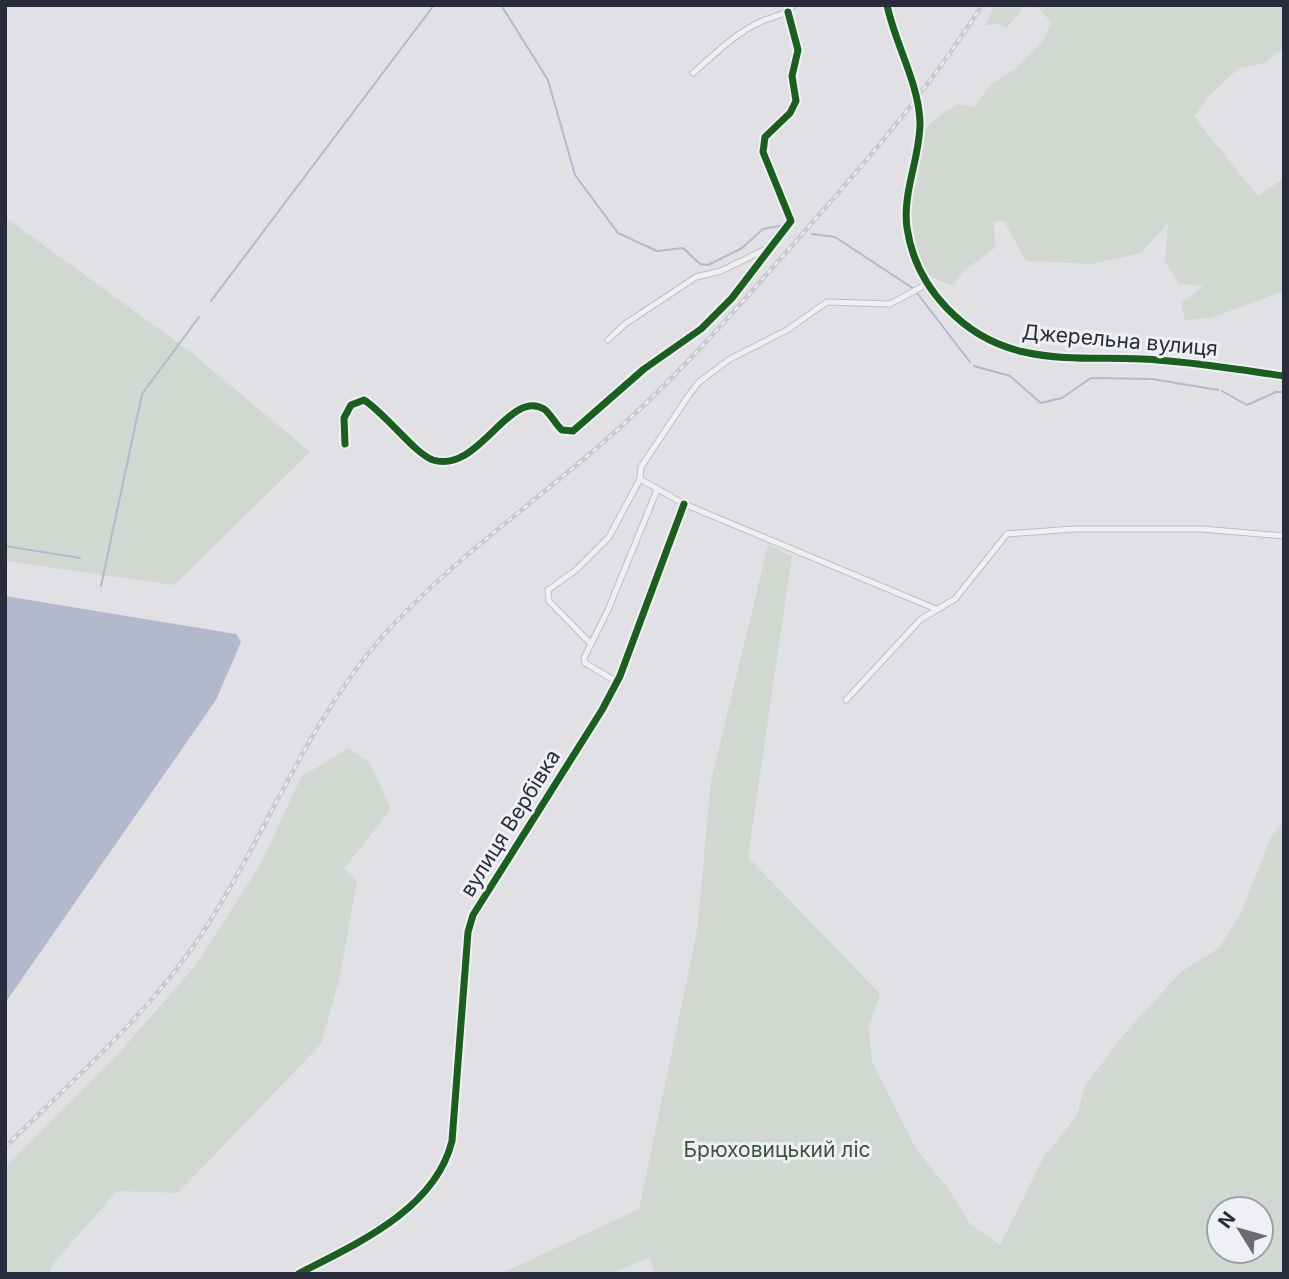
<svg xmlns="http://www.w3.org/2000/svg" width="1289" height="1279" font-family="Inter,sans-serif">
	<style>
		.green { fill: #d0d8d1; fill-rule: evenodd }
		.water { fill: #b2b9cd }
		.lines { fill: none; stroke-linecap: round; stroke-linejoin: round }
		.stream { stroke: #b2b9cd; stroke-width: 2 }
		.street-casing { stroke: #bfbfc3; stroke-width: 7 }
		.street { stroke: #f0f0f2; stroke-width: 5 }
		.secondary { stroke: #f5f5f6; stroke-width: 8 }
		.rail-casing { stroke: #c9cacd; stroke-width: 4.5 }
		.rail { stroke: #eef0f5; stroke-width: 2; stroke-dasharray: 5; stroke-linecap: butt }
		.cycleway-casing { stroke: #eef0f5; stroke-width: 11 }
		.cycleway { stroke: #1b5e20; stroke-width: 7 }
		.labels { text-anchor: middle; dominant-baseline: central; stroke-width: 6; stroke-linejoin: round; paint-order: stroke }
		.street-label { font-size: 21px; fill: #2a2c3c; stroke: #eef0f5 }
		.park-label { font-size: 21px; fill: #39563a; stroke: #eef0f5 }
	</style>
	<rect width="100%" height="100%" fill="#e1e1e5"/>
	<g class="green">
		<path d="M994 5H1025L1007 28 998 24 985 26Z"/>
		<path d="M1035 5H1284V48L1265 63 1239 68 1209 96 1194 117 1258 196 1284 178V291L1211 318 1185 320 1181 303 1203 286 1180 284 1165 262 1168 223 1141 253 1092 264 1026 261 1004 221 994 222 995 248 963 271 954 285C897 276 907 203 916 162 918 153 919 138 924 131 931 120 947 111 958 104L974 107 991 84 1014 70 1045 38 1051 22Z"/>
		<path d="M5 217 192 353 310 452 174 585 5 561Z"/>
		<path d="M768 545 792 556 748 857 880 994 869 1027 872 1062 915 1147 950 1191 970 1224 1000 1245 1043 1158 1077 1115 1085 1086 1125 1033 1181 972 1219 948 1240 915 1272 835 1284 822V1274H655L650 1257 610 1274H491L509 1270 639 1209 697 931 711 781ZM1261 1209V1251H1219V1209Z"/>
		<path d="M349 748 370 763 391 809 344 869 357 881 339 981 321 1044 178 1193 117 1191 52 1265 49 1274H5V1166L118 1054 195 966 260 865 301 777Z"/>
	</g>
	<path class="water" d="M5 596 236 634 241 642 216 700 5 1003Z"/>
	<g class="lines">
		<g class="stream">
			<path d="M501 5 548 80 575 175 618 233 657 251 683 248 700 264 708 265 742 248 763 229 785 225"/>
			<path d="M812 234 835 237 914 289"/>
			<path d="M917 293 970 362"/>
			<path d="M211 301 434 5"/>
			<path d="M974 366 1010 376 1041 403 1062 398 1091 378 1150 379"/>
			<path d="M1152 379 1218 390"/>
			<path d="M1222 391 1247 405 1276 392H1284"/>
			<path d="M5 546 80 558"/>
			<path d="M101 586 142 394 199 317"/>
		</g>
		<defs>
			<g id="street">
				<path d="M693 73C714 55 734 34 760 22 772 16 785 16 794 5"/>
				<path d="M608 340 625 324 696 277 721 271 764 250"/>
				<path d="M345 444 344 418 351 405 364 400C385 413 415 454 433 460 479 474 509 388 544 409 551 414 555 424 562 430L573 431 644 369 701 329 732 298 791 221 763 152 765 137 790 113 796 101 792 76 798 50 788 12"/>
				<path d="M640 479 684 504 936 609"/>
				<path d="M591 644 549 601 548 590 576 570 609 537 640 479 641 467 689 395 699 382 730 359 787 330 827 302 890 304 927 284"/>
				<path d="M617 682 585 663 584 658 608 610 657 490"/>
				<path d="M846 700 921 619 955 599 1007 534 1074 529H1202L1284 536"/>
				<path d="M298 1274C356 1244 435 1210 452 1141L468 932 473 915 602 710 620 676 684 504"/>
			</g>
		</defs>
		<use href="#street" class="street-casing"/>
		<use href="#street" class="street"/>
		<path class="secondary" d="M887 5C895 44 919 83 920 123 920 158 902 193 907 228 916 289 965 339 1024 352 1067 362 1114 356 1157 360 1200 363 1242 370 1284 376"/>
		<defs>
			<path id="rail" d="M5 1147C73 1080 148 1015 201 935 265 838 305 725 382 637 454 556 548 494 627 421 685 368 737 308 789 249 858 171 926 94 982 5"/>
		</defs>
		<use href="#rail" class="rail-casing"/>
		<use href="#rail" class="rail"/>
		<defs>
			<g id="cycleway">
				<path d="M887 5C895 44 919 83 920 123 920 158 902 193 907 228 916 289 965 339 1024 352 1067 362 1114 356 1157 360 1200 363 1242 370 1284 376"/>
				<path d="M345 444 344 418 351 405 364 400C385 413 415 454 433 460 479 474 509 388 544 409 551 414 555 424 562 430L573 431 644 369 701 329 732 298 791 221 763 152 765 137 790 113 796 101 792 76 798 50 788 12"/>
				<path d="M298 1274C356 1244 435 1210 452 1141L468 932 473 915 602 710 620 676 684 504"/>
			</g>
		</defs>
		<use href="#cycleway" class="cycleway-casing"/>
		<use href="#cycleway" class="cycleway"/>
	</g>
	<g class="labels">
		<g class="street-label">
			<text transform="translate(1120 340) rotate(5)">Джерельна вулиця</text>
			<text transform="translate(510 823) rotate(-58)">вулиця Вербівка</text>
		</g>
		<g class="park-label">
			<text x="777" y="1149">Брюховицький ліс</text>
		</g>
	</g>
	<rect width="1289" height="1279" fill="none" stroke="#2a2c3c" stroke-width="14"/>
	<g transform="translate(1240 1230) rotate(307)"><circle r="33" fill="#eef0f5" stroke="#a0a2ab" stroke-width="2"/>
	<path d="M0-5L12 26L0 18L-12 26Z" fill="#6a6b77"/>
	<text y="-10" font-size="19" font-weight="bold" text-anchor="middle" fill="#2a2c3c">N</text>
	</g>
</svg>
